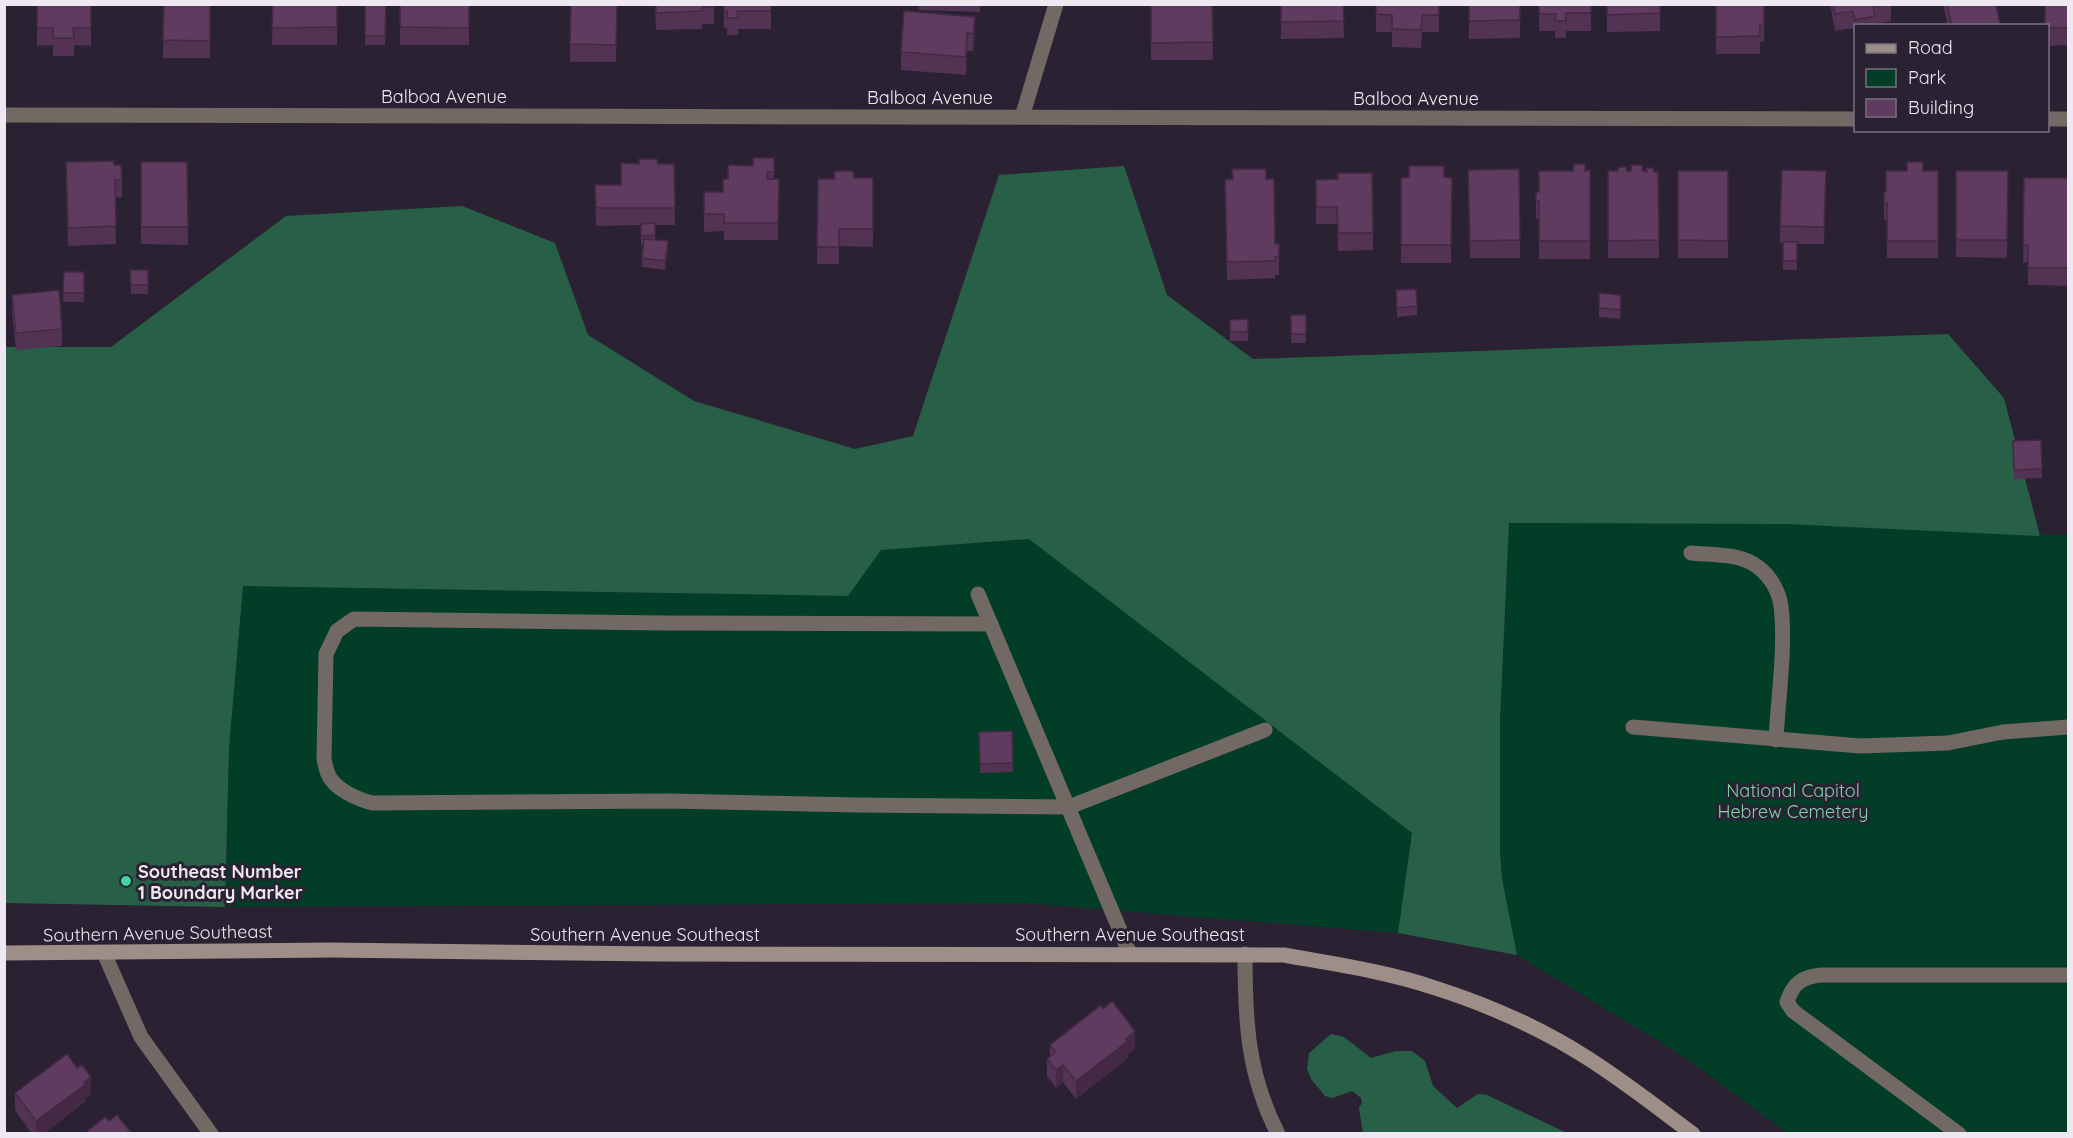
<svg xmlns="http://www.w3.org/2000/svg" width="2073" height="1138" font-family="Quicksand,sans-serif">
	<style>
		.green { fill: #023d27 }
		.forest { fill: #276046 }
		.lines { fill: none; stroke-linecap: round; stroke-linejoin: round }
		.lane { stroke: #726964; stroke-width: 15 }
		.street { stroke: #726964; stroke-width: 15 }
		.secondary { stroke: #9d8e87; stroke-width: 15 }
		.wall { fill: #533353 }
		.shaded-wall { fill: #432943 }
		.building { fill: #603b60; stroke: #432943; stroke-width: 1.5 }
		.poi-dot { fill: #3fd4a2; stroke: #2a2232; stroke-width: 2 }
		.labels { text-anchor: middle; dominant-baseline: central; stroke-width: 6; stroke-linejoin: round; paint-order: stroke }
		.street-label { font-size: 18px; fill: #eee8f3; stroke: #2a2232 }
		.park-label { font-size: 18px; fill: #7ed3a8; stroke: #2a2232 }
		.poi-label { font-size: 18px; font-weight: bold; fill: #eee8f3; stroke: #2a2232; text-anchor: start }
	</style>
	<rect width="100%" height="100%" fill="#2a2232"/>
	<g class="green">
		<path d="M1509 523 1787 524 2068 535V1133H1787L1683 1056 1517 955 1502 878 1500 854V720Z"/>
		<path d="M1030 539 1412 833 1398 933 1024 903 225 907 229 748 243 586 848 596 880 550Z"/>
	</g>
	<g class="forest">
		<path d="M1124 166 1167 295 1253 359 1948 334 2004 398 2040 536 1787 524 1509 523 1500 720V854L1502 878 1517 955 1398 933 1412 833 1029 539 881 550 848 596 243 586 229 748 225 907 5 903V347H111L286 216 462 206 555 243 588 335 694 401 855 449 913 436 999 175Z"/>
		<path d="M1331 1034 1344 1037 1371 1058 1396 1051H1412L1425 1061 1433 1086 1457 1108 1478 1094 1487 1095 1567 1133H1363L1359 1108 1362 1103 1361 1098 1352 1091 1332 1098 1325 1096 1311 1079 1307 1069 1309 1053Z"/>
	</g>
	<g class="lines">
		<g class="lane">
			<path d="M1691 553C1713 555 1740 553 1758 567 1770 576 1779 591 1781 606 1786 647 1778 698 1776 740"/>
			<path d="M978 594 1130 954"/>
			<path d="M991 624 665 623 354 619 337 631 326 654 324 759C325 764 326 769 328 774 334 789 357 799 372 803L669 801 857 805 1069 807 1265 730"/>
			<path d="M1633 727 1860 746 1948 743 2003 732 2068 727"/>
			<path d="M1959 1134 1793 1011 1787 1002C1793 983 1802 977 1821 975H2068"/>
		</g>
		<g class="street">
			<path d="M4 115 1856 119"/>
			<path d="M1022 117 1056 4"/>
			<path d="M2048 119H2068"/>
			<path d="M104 953 141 1037 211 1134"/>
			<path d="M1245 954C1245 1020 1247 1073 1278 1134"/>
		</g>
		<path class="secondary" d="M4 953 331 950 656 954 1284 955C1333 964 1384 971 1432 987 1486 1004 1541 1028 1589 1059 1625 1082 1658 1108 1693 1134"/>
	</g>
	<g class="wall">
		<path d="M37 4H91V46L74 45V56H53V45L37 46Z"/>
		<path d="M164 4H210V58H163Z"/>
		<path d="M273 4H337V45H272Z"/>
		<path d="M365 4H386L385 45H365Z"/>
		<rect x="400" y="4" width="69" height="41"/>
		<path d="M571 4H617L616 62H570Z"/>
		<path d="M655 4H714V24H702V29L656 30Z"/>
		<path d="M724 4H771V29H738V35H727V28H724Z"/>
		<path d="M919 4H980V12L919 10Z"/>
		<path d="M1151 4H1212L1213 60H1151Z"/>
		<path d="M1281 4H1343L1344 38 1281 39Z"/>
		<path d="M1376 4H1439V32H1422L1421 48 1392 47V32H1376Z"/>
		<path d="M1469 4H1520V38L1469 39Z"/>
		<path d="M1539 4H1591V31H1566V38H1555V31H1539Z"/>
		<path d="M1607 4H1660V31L1607 32Z"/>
		<path d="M1716 4H1764V42H1760V54H1716Z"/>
		<path d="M1830 4H1891V21L1875 24V26H1856L1855 38 1853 28 1835 31Z"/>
		<path d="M1943 4H1996L2000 26H1948Z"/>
		<path d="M2068 4V45L2048 46V26Z"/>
		<path d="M975 17 973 51H967L966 75 901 70V52Z"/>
		<path d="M774 158V179H779L778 240H724V231L704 232V192H723L728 179Z"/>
		<path d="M66 162 114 165 122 180V197L115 198 116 244 68 246Z"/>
		<path d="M141 162H187L188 245 141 244Z"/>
		<path d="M658 164H674L675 225H655V240L668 250 665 270 642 267 643 245H641V225L596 226 595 185H621Z"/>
		<path d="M1519 169 1520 258H1470L1468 188Z"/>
		<path d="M1590 170V259H1539V219H1536V192H1539L1585 171Z"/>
		<path d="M834 171 854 178H873V247L839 246V264H817L818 179H834Z"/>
		<path d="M1608 171 1658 172 1659 258H1608Z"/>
		<rect x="1678" y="171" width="50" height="87"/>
		<path d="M1923 171H1938V258H1887V220H1884V192H1886Z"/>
		<path d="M1956 171H2008L2007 258 1956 257Z"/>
		<path d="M1401 178H1452L1451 263H1401Z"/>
		<path d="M2024 178H2068V286L2028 285V262L2023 263Z"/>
		<path d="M1266 179 1275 244H1279V275H1275V278L1227 280 1225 180Z"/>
		<path d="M1316 180 1373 233V250L1338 251 1337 224H1316Z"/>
		<path d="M1826 189 1824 244H1797V270H1783V243H1780V226Z"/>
		<path d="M130 270H148V294H131Z"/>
		<path d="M64 272H84V302H63Z"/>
		<path d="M1396 290 1417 306V315L1397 317Z"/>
		<path d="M12 295 62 329V346L16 350 12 312Z"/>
		<path d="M1621 304 1620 319 1599 317V308Z"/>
		<rect x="1291" y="315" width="15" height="28"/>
		<path d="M1248 319V341H1230V320Z"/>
		<path d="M2041 440 2042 478 2014 479 2013 441Z"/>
		<path d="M1012 731 1013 772 980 773 979 732Z"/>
		<path d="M1050 1045 1135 1049 1128 1054V1058L1076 1099 1063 1082 1056 1088 1047 1076V1059L1050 1057Z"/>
		<path d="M77 1068 91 1094 86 1098V1101L43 1134H32L15 1110V1093Z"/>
	</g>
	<g class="shaded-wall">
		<path d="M975 17V35L973 51V34Z"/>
		<path d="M967 33V51L966 75V57Z"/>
		<path d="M668 241V250L665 270V261Z"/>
		<path d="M1135 1031V1049L1128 1054V1058L1076 1099V1081Z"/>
		<path d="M1063 1065V1082L1056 1088V1070Z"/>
		<path d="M91 1077V1094L86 1098V1101L43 1134H36V1121Z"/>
	</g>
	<g class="building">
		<path d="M37 4H91V28H73L74 38H53V28H37Z"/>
		<path d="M164 4H210V41L163 40Z"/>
		<path d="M273 4H337V27L272 28Z"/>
		<path d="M365 4H386L385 36H365Z"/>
		<path d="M400 4H469V28L400 27Z"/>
		<path d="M571 4H617L616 45 570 44Z"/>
		<path d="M656 4H714V7H702V11L656 13Z"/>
		<path d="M724 4H771V11H737L738 18H727V11H724Z"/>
		<path d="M1151 4H1212L1213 42 1151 43Z"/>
		<path d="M1281 4H1343L1344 21 1281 22Z"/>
		<path d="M1376 4H1439V15H1422L1421 30 1392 29V15L1376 14Z"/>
		<path d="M1469 4H1520V20L1469 21Z"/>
		<path d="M1539 4H1591V13H1566V21H1555L1556 14H1539Z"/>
		<path d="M1607 4H1660V13L1607 15Z"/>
		<path d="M1716 4H1764V24L1760 25V36L1716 37Z"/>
		<path d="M1833 4H1887L1873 7 1875 16 1855 20 1853 11 1835 14Z"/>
		<path d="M1947 4H1996L2000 26H1952Z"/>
		<path d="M2045 4H2068V28H2048V26H2045Z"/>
		<path d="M904 11 975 17 973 34 967 33 966 57 901 52Z"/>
		<path d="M753 158H774V172H767V179H779L778 223H724V214H704V192H723V179H728V165L753 166Z"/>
		<path d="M639 159H657L658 164H674L675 208H596L595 185H621V163L639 164Z"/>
		<path d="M114 161V165H121L122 180H115L116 226 68 228 66 162Z"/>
		<path d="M141 162H187L188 227H141Z"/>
		<path d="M1907 162H1923V171H1938V241H1887V203H1884V192H1886V171H1907Z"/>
		<path d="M1574 164H1585V171L1590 170V241H1539V201H1536V192H1539V171H1573Z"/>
		<path d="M1631 165H1642L1643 171 1647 172 1646 168H1653L1654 172H1658L1659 240 1608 241V171H1618V167H1626L1627 171H1631Z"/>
		<path d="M1409 166H1444V177L1452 178 1451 245H1401V178L1409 177Z"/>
		<path d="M1232 169H1266V179H1274L1275 244H1279V257H1275V261L1227 262 1225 180 1233 179Z"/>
		<path d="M1519 169 1520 240 1470 241 1468 170Z"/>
		<path d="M1782 170 1826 171 1824 227 1780 226Z"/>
		<path d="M834 171H853L854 178H873V229H839V247H817L818 179H835Z"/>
		<path d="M1678 171H1728V241L1678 240Z"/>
		<path d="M1956 171H2008L2007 240H1956Z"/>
		<path d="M1338 173H1372L1373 233H1338L1337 207H1316V180L1338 179Z"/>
		<path d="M2024 178H2068V268H2028V245H2023Z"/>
		<path d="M655 223V235L641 236V224Z"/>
		<path d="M644 239 668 241 665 261 642 258Z"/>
		<rect x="1783" y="242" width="14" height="19"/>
		<path d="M130 270H148V285H131Z"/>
		<path d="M64 272H84V293H63Z"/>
		<path d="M1416 289 1417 306 1397 308 1396 290Z"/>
		<path d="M59 290 62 329 16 333 12 295Z"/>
		<path d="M1599 293 1621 295 1620 310 1599 308Z"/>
		<rect x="1291" y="315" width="15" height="19"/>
		<path d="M1248 319V332H1230V320Z"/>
		<path d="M2041 440 2042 469 2014 470 2013 441Z"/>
		<path d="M1012 731 1013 763 980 764 979 732Z"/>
		<path d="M1112 1001 1135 1031 1126 1039 1128 1041 1076 1081 1063 1065 1056 1070 1047 1059 1056 1052 1050 1045 1101 1005 1103 1009Z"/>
		<path d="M67 1054 77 1068 82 1065 91 1077 84 1082 86 1084 36 1121 15 1093Z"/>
		<path d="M117 1115 132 1134H84L105 1117 109 1121Z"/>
	</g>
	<circle class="poi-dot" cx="126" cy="881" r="6"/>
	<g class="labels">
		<g class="street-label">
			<text x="444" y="96">Balboa Avenue</text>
			<text x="930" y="97">Balboa Avenue</text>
			<text x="1416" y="98">Balboa Avenue</text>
			<text transform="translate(158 933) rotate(-1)">Southern Avenue Southeast</text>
			<text x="645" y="934">Southern Avenue Southeast</text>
			<text x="1130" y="934">Southern Avenue Southeast</text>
		</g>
		<g class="park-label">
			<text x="1793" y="790">National Capitol<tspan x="1793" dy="21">Hebrew Cemetery</tspan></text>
		</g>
		<g class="poi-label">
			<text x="138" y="871">Southeast Number<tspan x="138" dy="21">1 Boundary Marker</tspan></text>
		</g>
	</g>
	<rect width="2073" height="1138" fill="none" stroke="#eee8f3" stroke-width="12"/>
	<rect x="1854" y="24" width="195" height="108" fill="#2a2232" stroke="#78717f" stroke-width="1.5"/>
	<rect x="1866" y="44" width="30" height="9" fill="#9d8e87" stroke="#78717f" stroke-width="1.5"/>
	<text x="1908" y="54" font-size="18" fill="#eee8f3">Road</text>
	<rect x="1866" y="69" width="30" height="18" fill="#023d27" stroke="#78717f" stroke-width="1.5"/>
	<text x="1908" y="84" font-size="18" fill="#eee8f3">Park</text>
	<rect x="1866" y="99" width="30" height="18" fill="#603b60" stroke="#78717f" stroke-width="1.5"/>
	<text x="1908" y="114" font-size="18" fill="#eee8f3">Building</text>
</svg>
